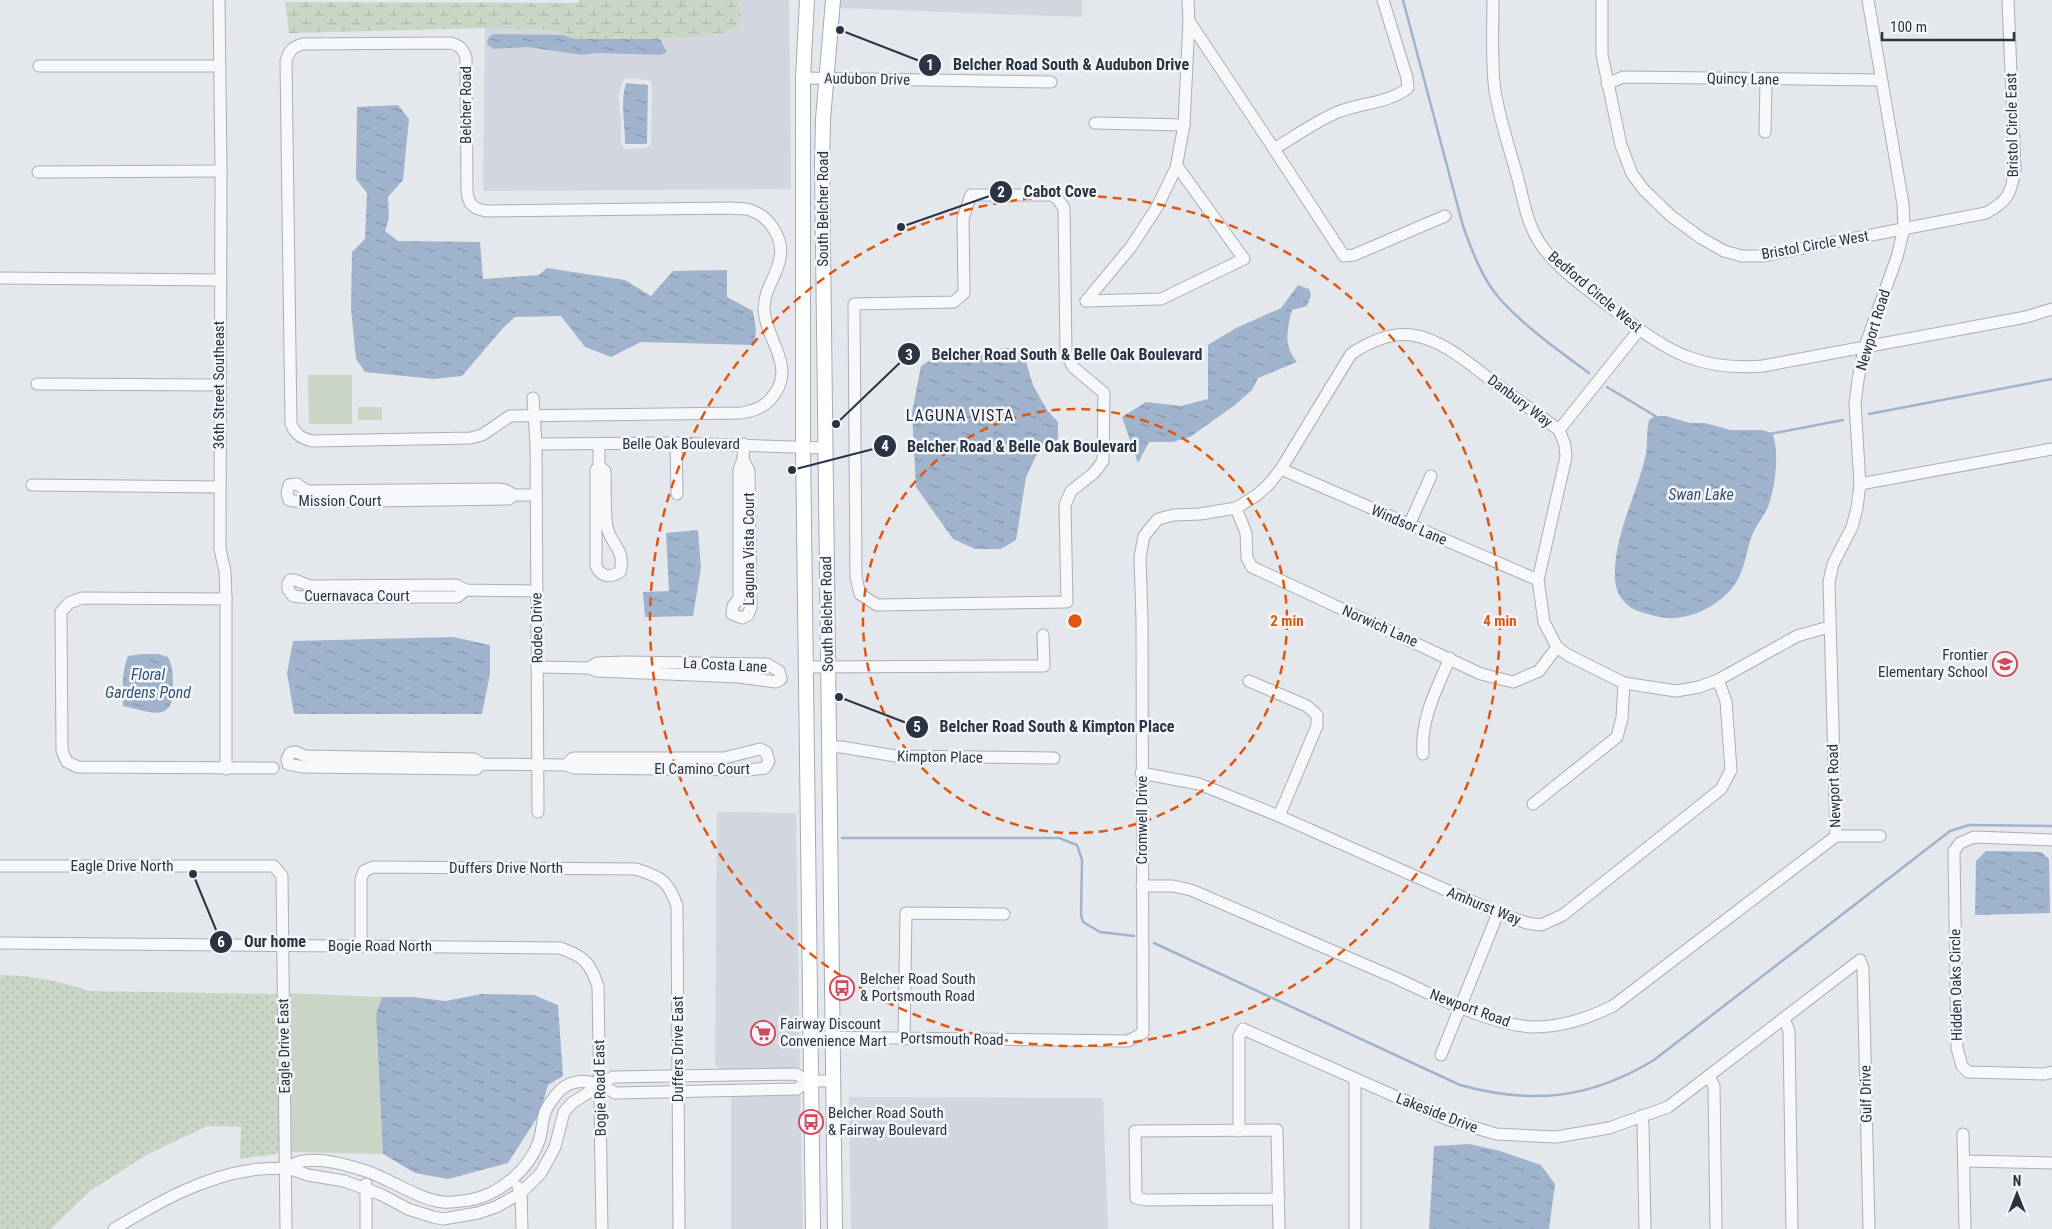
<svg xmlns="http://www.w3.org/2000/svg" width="2052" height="1229" font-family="'Roboto Condensed',sans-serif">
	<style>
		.built { fill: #d2d6de; fill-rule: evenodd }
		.grass { fill: url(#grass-dots) }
		.wetland { fill: url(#wetland-marsh) }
		.park { fill: #c9d6c5 }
		.water { fill: url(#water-ripples) }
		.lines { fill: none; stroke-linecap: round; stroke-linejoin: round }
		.stream { stroke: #9fb4cc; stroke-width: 2.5 }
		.minor-casing { stroke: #a9aeb7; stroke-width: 13 }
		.major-casing { stroke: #a3abb8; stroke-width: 16 }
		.minor { stroke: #f7f8fa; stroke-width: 11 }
		.major { stroke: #fff; stroke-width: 14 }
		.ring { fill: none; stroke: #df570f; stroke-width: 2.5; stroke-dasharray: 9 6 }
		.labels { text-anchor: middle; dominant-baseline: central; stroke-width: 5; stroke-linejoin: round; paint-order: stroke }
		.street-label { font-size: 15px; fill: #2b3445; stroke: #f4f6f9 }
		.poi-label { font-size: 15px; fill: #2b3445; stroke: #f4f6f9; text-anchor: start }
		.neighbourhood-label { font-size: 16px; letter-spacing: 1px; fill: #1d2536; stroke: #f4f6f9 }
		.water-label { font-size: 16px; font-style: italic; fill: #34527a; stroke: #f4f6f9 }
		.centre { fill: #df570f; stroke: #f4f6f9; stroke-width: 2.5 }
		.ring-label { font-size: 15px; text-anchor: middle; font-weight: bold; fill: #df570f; stroke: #f4f6f9; stroke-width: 5; stroke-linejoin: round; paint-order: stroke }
		.leader { fill: none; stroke: #2b3445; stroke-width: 2 }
		.callout-dot { fill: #2b3445; stroke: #f4f6f9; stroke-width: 2 }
		.mark-label { font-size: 15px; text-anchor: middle; font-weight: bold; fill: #fff }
		.callout-label { font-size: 16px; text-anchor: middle; font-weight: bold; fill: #2b3445; stroke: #f4f6f9; stroke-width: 5; stroke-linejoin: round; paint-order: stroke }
	</style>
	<defs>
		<pattern id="grass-dots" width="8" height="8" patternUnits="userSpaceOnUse" patternTransform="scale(1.25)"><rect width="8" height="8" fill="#c9d6c5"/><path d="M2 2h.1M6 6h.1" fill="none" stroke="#adb8ab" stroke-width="1.8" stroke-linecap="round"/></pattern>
		<pattern id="wetland-marsh" width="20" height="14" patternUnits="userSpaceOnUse" patternTransform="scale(1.25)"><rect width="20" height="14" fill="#c9d6c5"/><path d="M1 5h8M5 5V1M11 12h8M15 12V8" fill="none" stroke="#adb8ab"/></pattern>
		<pattern id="water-ripples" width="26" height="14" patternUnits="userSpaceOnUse" patternTransform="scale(1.25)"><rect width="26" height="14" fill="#9fb4cc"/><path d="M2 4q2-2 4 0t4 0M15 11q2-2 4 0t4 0" fill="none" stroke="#8293a7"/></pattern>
	</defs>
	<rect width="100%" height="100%" fill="#e4e7ec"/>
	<g class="built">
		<path d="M739 0H789L791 189 483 191 485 28 549 30 563 35 494 49 527 47 582 55 597 53 660 55 666 48 660 39 718 34 741 6ZM626 78 649 80 652 85 651 144 647 148 625 149 621 144V117L618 96 623 81Z"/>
		<path d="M837 0H1082V17L838 8Z"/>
		<path d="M717 812 796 813 800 1077 731 1076 715 1065Z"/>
		<path d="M800 1087 803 1229H731V1088Z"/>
		<path d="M849 1097 1103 1098 1108 1229H851Z"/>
	</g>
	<path class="grass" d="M0 975C31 975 60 981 89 991L278 994 280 1147 277 1154 240 1159 241 1127 207 1126 148 1154 90 1191 51 1229H0Z"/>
	<path class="wetland" d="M580 0H739L741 14 738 25 733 29 718 34 703 36 661 39H575L549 30 485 28 289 33 285 2 577 3Z"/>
	<g class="park">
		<path d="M308 375H352V424H309Z"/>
		<rect x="358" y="407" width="24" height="13"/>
		<path d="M287 993 382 997 376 1014 383 1154 292 1152 289 1144Z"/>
	</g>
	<g class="water">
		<path d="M493 34 563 35 575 39H660L667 52 660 55 597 53 582 55 527 47 494 49 488 45 487 42 489 37Z"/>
		<path d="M626 83 648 85 647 144H625C625 124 620 102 626 83Z"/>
		<path d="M398 105 409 119 403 180 388 197 389 218 385 231 398 241 480 242 483 279 539 275 547 268 625 280 651 296 673 271 727 270V297L753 311 756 330 754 345 641 342 611 357 585 347 561 316 515 317 503 328 462 376 434 379 365 372 356 359 351 309 352 252 365 239 367 193 356 179 357 107Z"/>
		<path d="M1298 285 1309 289 1311 295 1307 306 1292 310C1287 330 1283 345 1297 362L1258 378 1252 390 1235 405 1190 437 1172 442H1149L1138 463 1122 417 1146 402 1181 406 1208 399V345L1236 328 1281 308Z"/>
		<path d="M1007 348 1018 352 1026 362 1033 385 1047 410 1058 422V439L1036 456 1026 477 1016 540 1001 549H975L953 539 916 487 912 412 921 366 935 357Z"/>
		<path d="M1655 416H1666L1690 423H1705L1730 430H1762L1772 433C1780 449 1775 490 1768 507 1764 516 1757 524 1753 533 1747 547 1746 563 1739 577 1728 601 1694 620 1667 618 1658 617 1650 615 1641 612 1626 608 1616 595 1615 579 1613 536 1637 495 1646 454 1648 443 1646 432 1649 420Z"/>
		<path d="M698 530 701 568 693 616 645 617 643 592 669 591 666 533Z"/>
		<path d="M453 637 490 645V674L482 714H294L287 673 293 641Z"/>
		<path d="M142 654H158L168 657C173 667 173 676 173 687 174 725 149 711 123 706 123 687 121 674 128 656Z"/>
		<path d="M1986 851 2041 852 2049 859 2050 913 1975 915 1976 861Z"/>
		<path d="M482 994 534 995 558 1005 563 1076 548 1085 540 1113 508 1163 448 1179 415 1173 383 1154 376 1014 382 997H413L445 1001Z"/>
		<path d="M1469 1144 1500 1151 1541 1165 1555 1184 1549 1229H1429L1434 1146Z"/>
	</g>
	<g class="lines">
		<g class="stream">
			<path d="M1403 0 1463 226C1472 251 1482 278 1499 298 1525 327 1558 350 1589 373"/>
			<path d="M1607 387 1657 417"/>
			<path d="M1869 414 2052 379"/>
			<path d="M1770 434 1843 420"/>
			<path d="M842 838H1059L1077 845 1082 860 1081 915 1083 922 1100 932 1134 936"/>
			<path d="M1154 943 1460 1085C1532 1105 1590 1099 1654 1060L1950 831 1969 825 2052 826"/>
		</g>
		<defs>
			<g id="minor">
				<path d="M219 0 221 171 220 549 225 571 226 599V769"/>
				<path d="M1188 0 1189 21 1274 149C1294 137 1316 121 1338 112 1361 103 1389 103 1408 88L1407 78 1383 0"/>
				<path d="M1493 0C1493 30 1491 61 1495 91 1500 121 1510 150 1518 179 1523 199 1527 222 1538 240 1554 268 1597 296 1622 316 1668 353 1703 371 1763 366L2026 317 2052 309"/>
				<path d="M1602 0V55L1621 145 1632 174 1644 190 1671 216 1701 238 1724 251 1742 256H1762L1986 213C2008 201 2011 194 2015 169L2008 0"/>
				<path d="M450 43C459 45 463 48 466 58L467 192C469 205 473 209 487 211L731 208C737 209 745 208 750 210 769 216 784 238 780 258 777 276 764 289 764 309 765 338 794 363 776 392 767 406 757 410 742 413L510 416 482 435 471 438 312 441C301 438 296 435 291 424L286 61C289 51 292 47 303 44Z"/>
				<path d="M39 66H220"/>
				<path d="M803 78 1051 82"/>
				<path d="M1607 84 1623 77 1881 80"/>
				<path d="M1095 123 1184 125"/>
				<path d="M1765 132 1766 80"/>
				<path d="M1274 149 1344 256 1354 255 1445 216"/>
				<path d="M38 172 221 171"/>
				<path d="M971 195H1051L1057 198 1064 208 1066 353 1073 367 1104 393 1103 461 1094 473 1071 491 1065 505 1067 602 877 605 860 594 856 578 854 304 954 302 964 293 963 218Z"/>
				<path d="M0 278 219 280"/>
				<path d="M1086 301 1131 247 1157 207 1176 168 1184 125 1189 21"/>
				<path d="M1086 301 1161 299 1244 259 1177 166"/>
				<path d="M37 384 219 385"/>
				<path d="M533 398 536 444 538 812"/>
				<path d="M1559 430 1639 330"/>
				<path d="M676 443 677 494"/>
				<path d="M536 444 676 443 825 448"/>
				<path d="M599 444V466L596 470V566C601 577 610 578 620 572 626 550 611 545 607 527 604 510 606 489 605 471L599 466"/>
				<path d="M743 459 749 471 751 607 748 615 742 618 732 614 733 606 739 598V470L743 459 744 444"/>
				<path d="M1281 469 1538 580"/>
				<path d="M1860 484 2052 449"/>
				<path d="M32 485 219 487"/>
				<path d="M514 495 509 499 301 502 289 500 287 493 289 485 297 484 307 491 497 489 505 490 514 495H536"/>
				<path d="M1236 508 1246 533 1247 558 1252 567 1481 674 1513 682 1539 671 1557 647"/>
				<path d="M1409 525 1431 476"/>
				<path d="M466 590 457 597H301L293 596 288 589V583L290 580H295L310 586 456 585 466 590 536 591"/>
				<path d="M226 599 82 598 69 603 61 612 62 751 67 762 78 767 273 768"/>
				<path d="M537 667 589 668 597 671 739 677 776 682 781 679 779 671 767 664 625 662 597 663 589 668"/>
				<path d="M806 667 1044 666 1043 635"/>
				<path d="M1249 681 1307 706 1317 715V726L1279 816"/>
				<path d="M828 747H841L896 756 1054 758"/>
				<path d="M1423 754C1420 720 1437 688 1450 658"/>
				<path d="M482 764 476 769 303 767 288 764 287 759 290 753 296 752 305 756 474 759 482 764 566 765 574 768 748 770 765 768 769 761 766 752 760 749 724 758H573L566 765"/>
				<path d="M1141 773 1199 784 1279 816 1498 913 1527 923 1541 925 1563 915 1721 789 1731 770 1726 701 1718 680"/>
				<path d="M1533 804 1617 737 1622 718 1624 683"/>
				<path d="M1836 836H1880"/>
				<path d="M2052 840 1974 837 1960 843 1954 851 1957 1048 1962 1066 1968 1072 2045 1074 2052 1072"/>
				<path d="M0 866H274L282 876 286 1229"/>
				<path d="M1142 886H1173L1191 890C1260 920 1329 949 1398 979 1437 997 1490 1025 1533 1027 1563 1027 1588 1018 1613 1006L1836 836 1829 582 1833 564 1852 527 1857 508 1860 484 1855 404 1858 380 1864 349 1897 257 1904 228 1903 204 1868 0"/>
				<path d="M0 943 560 948C583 956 590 962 598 986L602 1229"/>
				<path d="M361 946V879L364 871 373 867 636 869C661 877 668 880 677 906L679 1229"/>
				<path d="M1784 1019 1789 1031 1792 1229"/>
				<path d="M811 1037 1128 1041 1143 1033 1142 620 1140 557 1144 536 1158 519 1174 515 1200 514 1236 508 1257 495 1269 484 1281 469 1351 354C1369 342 1390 332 1412 335 1443 340 1467 362 1491 380 1514 397 1537 414 1559 430L1565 445 1566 457 1538 580 1544 622 1557 647 1568 655 1624 683 1676 691 1699 687 1718 680 1797 636 1829 627"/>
				<path d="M904 1039 906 913 1004 914"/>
				<path d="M1441 1055 1498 913"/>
				<path d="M1709 1076 1714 1086 1716 1229"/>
				<path d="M1355 1079V1229"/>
				<path d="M1641 1116 1643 1124 1645 1229"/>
				<path d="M1239 1131V1036L1243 1029 1449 1120 1496 1134 1556 1137 1609 1128 1668 1107 1860 960 1863 968 1869 1229"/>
				<path d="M1963 1134 1965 1229"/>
				<path d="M1964 1161 2052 1163"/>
				<path d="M285 1167 308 1175 344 1181 382 1195 408 1209 433 1217 443 1219 478 1213 496 1207 521 1193 541 1173 555 1147 564 1112 572 1103 613 1077 796 1074 808 1081H833"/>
				<path d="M518 1187 521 1193 522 1229"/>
				<path d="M1279 1199 1146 1200 1136 1198 1135 1131 1277 1130 1279 1229"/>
				<path d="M114 1229C157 1203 202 1177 252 1170 262 1168 272 1169 282 1168 290 1167 296 1162 303 1161 324 1158 347 1165 366 1171 390 1179 420 1200 443 1202 451 1203 461 1201 470 1200 499 1195 529 1170 539 1141 542 1132 542 1121 545 1112 547 1107 550 1103 553 1099 569 1074 593 1079 615 1093L797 1089 808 1081"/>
				<path d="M366 1229V1184"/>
			</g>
			<g id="major">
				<path d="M807 0 803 78V446L813 1229"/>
				<path d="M833 0 823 119 822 163 835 1229"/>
			</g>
		</defs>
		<use href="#minor" class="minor-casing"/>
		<use href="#major" class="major-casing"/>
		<use href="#minor" class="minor"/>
		<use href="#major" class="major"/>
	</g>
	<g class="ring">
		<circle cx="1075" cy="621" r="212"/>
		<circle cx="1075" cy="621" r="425"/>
	</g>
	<defs>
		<symbol id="school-ring" viewBox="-11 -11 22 22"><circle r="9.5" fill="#f4f6f9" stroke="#d1495b" stroke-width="1.5"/><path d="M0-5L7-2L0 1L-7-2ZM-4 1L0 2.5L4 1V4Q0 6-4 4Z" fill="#d1495b"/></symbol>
		<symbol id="bus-ring" viewBox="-11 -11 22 22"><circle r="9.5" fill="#f4f6f9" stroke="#d1495b" stroke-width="1.5"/><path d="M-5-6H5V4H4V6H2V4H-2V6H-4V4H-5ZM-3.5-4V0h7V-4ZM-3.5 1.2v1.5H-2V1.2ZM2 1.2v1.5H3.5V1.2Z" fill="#d1495b"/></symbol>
		<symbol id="supermarket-ring" viewBox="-11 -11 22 22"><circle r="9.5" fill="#f4f6f9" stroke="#d1495b" stroke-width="1.5"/><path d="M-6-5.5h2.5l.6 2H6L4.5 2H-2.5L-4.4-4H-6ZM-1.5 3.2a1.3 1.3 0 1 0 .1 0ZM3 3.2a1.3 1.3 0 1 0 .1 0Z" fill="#d1495b"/></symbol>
	</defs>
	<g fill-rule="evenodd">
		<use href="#school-ring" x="1991" y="650" width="28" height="28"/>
		<use href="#bus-ring" x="828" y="974" width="28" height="28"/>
		<use href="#supermarket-ring" x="749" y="1019" width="28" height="28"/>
		<use href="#bus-ring" x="797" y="1108" width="28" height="28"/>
	</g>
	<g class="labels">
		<g class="street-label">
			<text transform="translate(867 79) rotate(1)">Audubon Drive</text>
			<text transform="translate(1743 79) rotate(1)">Quincy Lane</text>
			<text transform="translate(466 105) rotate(-90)">Belcher Road</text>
			<text transform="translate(2012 125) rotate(-91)">Bristol Circle East</text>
			<text transform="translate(823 209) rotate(-90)">South Belcher Road</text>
			<text transform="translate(1815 245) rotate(-10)">Bristol Circle West</text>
			<text transform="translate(1595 292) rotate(40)">Bedford Circle West</text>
			<text transform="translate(1873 330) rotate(-73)">Newport Road</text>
			<text transform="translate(219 385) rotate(-90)">36th Street Southeast</text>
			<text transform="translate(1520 401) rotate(37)">Danbury Way</text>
			<text x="681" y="444">Belle Oak Boulevard</text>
			<text x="340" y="501">Mission Court</text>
			<text transform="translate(1409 525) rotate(23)">Windsor Lane</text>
			<text transform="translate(749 549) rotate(-90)">Laguna Vista Court</text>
			<text x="357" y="596">Cuernavaca Court</text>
			<text transform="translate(827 614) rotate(-91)">South Belcher Road</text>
			<text transform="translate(1380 626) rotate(24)">Norwich Lane</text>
			<text transform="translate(537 628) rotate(-91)">Rodeo Drive</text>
			<text transform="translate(725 665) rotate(3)">La Costa Lane</text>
			<text transform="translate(940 757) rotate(1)">Kimpton Place</text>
			<text x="702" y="769">El Camino Court</text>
			<text transform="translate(1834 786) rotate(-92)">Newport Road</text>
			<text transform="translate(1142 820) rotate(-90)">Cromwell Drive</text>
			<text x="122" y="866">Eagle Drive North</text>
			<text x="506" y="868">Duffers Drive North</text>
			<text transform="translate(1484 906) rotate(22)">Amhurst Way</text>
			<text x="380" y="946">Bogie Road North</text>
			<text transform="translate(1956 985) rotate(-91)">Hidden Oaks Circle</text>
			<text transform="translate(1470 1008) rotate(20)">Newport Road</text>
			<text transform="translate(952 1039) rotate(1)">Portsmouth Road</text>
			<text transform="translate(284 1046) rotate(-91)">Eagle Drive East</text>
			<text transform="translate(678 1049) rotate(-90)">Duffers Drive East</text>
			<text transform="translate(600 1088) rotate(-91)">Bogie Road East</text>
			<text transform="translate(1866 1094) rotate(-91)">Gulf Drive</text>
			<text transform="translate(1437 1113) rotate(21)">Lakeside Drive</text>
		</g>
		<g class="poi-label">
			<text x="1988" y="655" text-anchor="end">Frontier<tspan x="1988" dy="17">Elementary School</tspan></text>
			<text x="860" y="979">Belcher Road South<tspan x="860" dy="17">&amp; Portsmouth Road</tspan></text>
			<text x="780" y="1024">Fairway Discount<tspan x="780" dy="17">Convenience Mart</tspan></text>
			<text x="828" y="1113">Belcher Road South<tspan x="828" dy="17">&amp; Fairway Boulevard</tspan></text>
		</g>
		<g class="neighbourhood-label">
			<text x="960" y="415">LAGUNA VISTA</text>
		</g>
		<g class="water-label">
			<text x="1701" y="494">Swan Lake</text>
			<text x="148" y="674">Floral<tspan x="148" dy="18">Gardens Pond</tspan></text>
		</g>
	</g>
	<circle cx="1075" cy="621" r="8" class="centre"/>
	<g class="ring-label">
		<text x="1287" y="626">2 min</text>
		<text x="1500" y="626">4 min</text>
	</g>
	<path class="leader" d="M840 30L930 65M901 227L1001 192M836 424L909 354M792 470L885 446M839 697L917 727M193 874L221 942"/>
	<g class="callout-dot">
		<circle cx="840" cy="30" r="5"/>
		<circle cx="901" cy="227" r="5"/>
		<circle cx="836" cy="424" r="5"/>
		<circle cx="792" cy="470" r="5"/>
		<circle cx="839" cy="697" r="5"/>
		<circle cx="193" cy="874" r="5"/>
		<circle cx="930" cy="65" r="12"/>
		<circle cx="1001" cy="192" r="12"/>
		<circle cx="909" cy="354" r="12"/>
		<circle cx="885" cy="446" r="12"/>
		<circle cx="917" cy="727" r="12"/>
		<circle cx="221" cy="942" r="12"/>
	</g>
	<g class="mark-label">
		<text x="930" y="70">1</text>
		<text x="1001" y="197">2</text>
		<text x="909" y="360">3</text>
		<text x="885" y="451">4</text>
		<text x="917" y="732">5</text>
		<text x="221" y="947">6</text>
	</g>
	<g class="callout-label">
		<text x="1071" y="70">Belcher Road South &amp; Audubon Drive</text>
		<text x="1060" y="197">Cabot Cove</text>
		<text x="1067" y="360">Belcher Road South &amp; Belle Oak Boulevard</text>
		<text x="1022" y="452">Belcher Road &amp; Belle Oak Boulevard</text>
		<text x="1057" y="732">Belcher Road South &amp; Kimpton Place</text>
		<text x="275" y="947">Our home</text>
	</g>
	<g transform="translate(2017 1194)" stroke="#f4f6f9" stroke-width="4" paint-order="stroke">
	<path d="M0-4L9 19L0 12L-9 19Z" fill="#2b3445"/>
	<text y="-8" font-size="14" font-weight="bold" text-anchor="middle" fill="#2b3445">N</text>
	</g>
	<path d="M1882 32v8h132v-8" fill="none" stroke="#2b3445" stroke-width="2.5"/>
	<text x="1890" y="32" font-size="15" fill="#2b3445" stroke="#f4f6f9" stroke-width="4" paint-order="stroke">100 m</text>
</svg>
